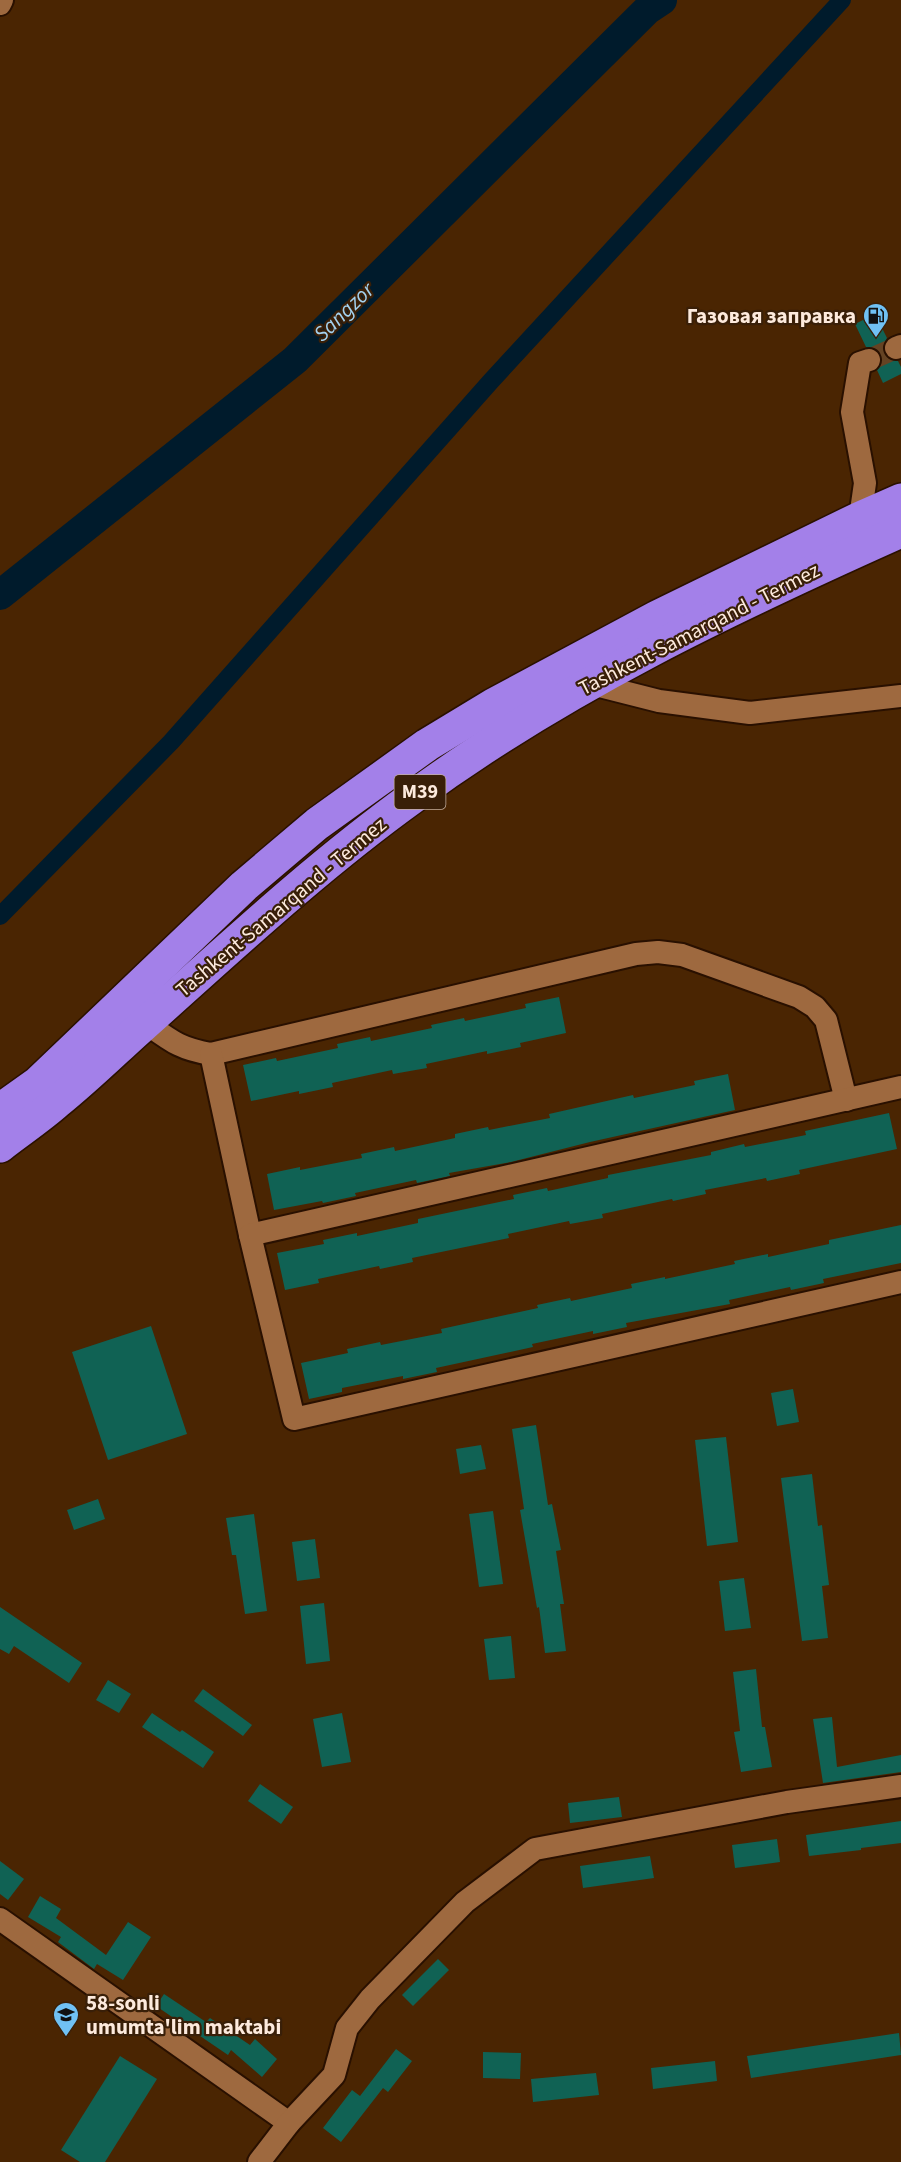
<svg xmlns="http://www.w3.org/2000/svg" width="901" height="2162" font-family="'Source Sans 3',sans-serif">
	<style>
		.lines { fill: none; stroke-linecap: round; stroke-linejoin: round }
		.canal { stroke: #001b2c; stroke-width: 18 }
		.river { stroke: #001b2c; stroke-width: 30 }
		.building { fill: #106254 }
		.minor-tunnel { stroke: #654323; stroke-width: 22; stroke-dasharray: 22 11; stroke-linecap: butt }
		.minor-casing { stroke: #291000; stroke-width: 26 }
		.highway-casing { stroke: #291000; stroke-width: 36 }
		.minor { stroke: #9e693f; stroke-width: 22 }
		.highway { stroke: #a380e9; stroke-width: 33 }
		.labels { text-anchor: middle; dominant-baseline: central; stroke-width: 4.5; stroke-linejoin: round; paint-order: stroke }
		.shield { fill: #391f08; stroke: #c2ad9d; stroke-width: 1.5 }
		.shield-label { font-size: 20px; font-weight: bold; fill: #fdeadd }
		.poi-label { font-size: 21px; font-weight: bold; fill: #fdeadd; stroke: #391f08; text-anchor: end }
		.street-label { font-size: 21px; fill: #fdeadd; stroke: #391f08 }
		.water-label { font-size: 22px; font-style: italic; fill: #a3d1ef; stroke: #391f08 }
	</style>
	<rect width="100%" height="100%" fill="#4a2502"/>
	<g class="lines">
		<path class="canal" d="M0 916 171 742 491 381 842 0"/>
		<path class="river" d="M0 595 295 360 647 10 662 0"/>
	</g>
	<g class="building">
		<path d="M875 314 887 338 883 346 884 354 888 359 898 361 901 367V374L883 383 877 370 882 363V355L877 350 866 347 855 324Z"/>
		<path d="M559 997 566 1033 520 1043 521 1047 487 1054V1051L426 1064 427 1068 393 1074 392 1070 332 1083 333 1087 299 1094V1091L251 1101 243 1065 276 1058 277 1061 338 1048 337 1044 370 1037 371 1041 432 1028 431 1025 464 1018 465 1021 526 1008 525 1004Z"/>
		<path d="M728 1074 735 1110 590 1142 511 1162 449 1173 450 1176 417 1183 416 1180 355 1193 356 1196 323 1203 322 1201 274 1210 267 1174 300 1167V1170L362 1158 361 1154 394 1147 395 1151 455 1138V1134L488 1127 489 1130 550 1118 549 1114 633 1095 634 1098 695 1085 694 1081Z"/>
		<path d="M889 1113 897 1149 799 1170 800 1174 767 1181 766 1178 705 1190 706 1194 673 1201 672 1199 602 1214 603 1218 570 1224 569 1221 508 1234 509 1238 412 1258 413 1262 380 1269 379 1266 318 1279 319 1283 285 1290 277 1253 324 1244 323 1240 357 1233V1236L418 1223V1219L514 1199 513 1195 547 1188 548 1191 608 1178V1175L711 1155V1152L744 1144 745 1147 806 1135 805 1131Z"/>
		<path d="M901 1225V1263L823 1279 824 1283 791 1290 790 1287 729 1300 730 1304 626 1323 627 1327 593 1334V1331L532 1344 533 1347 436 1368 437 1372 403 1379V1376L342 1388V1392L309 1399 301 1363 348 1353 347 1349 380 1342 381 1345 442 1333 441 1329 538 1308 537 1305 570 1298 571 1301 632 1288 631 1284 665 1277V1279L735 1264 734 1261 768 1254V1257L829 1244V1240Z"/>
		<path d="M151 1326 187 1434 108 1460 72 1352Z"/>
		<path d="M793 1389 799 1422 777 1426 771 1393Z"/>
		<path d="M536 1425 548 1505 552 1504 561 1550 556 1551 564 1604H560L566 1651 545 1653 539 1607 537 1608 520 1510 524 1509 512 1429Z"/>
		<path d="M726 1437 738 1542 707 1546 695 1440Z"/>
		<path d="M481 1445 486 1469 460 1474 456 1449Z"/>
		<path d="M812 1474 818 1526 822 1525 829 1585 822 1586 828 1638 802 1641 781 1478Z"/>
		<path d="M98 1499 105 1519 74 1530 67 1510Z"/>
		<path d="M493 1511 503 1584 479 1587 469 1514Z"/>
		<path d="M254 1514 267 1611 245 1614 236 1555H232L226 1518Z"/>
		<path d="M315 1539 320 1578 297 1581 292 1542Z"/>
		<path d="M744 1578 751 1628 725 1631 719 1581Z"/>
		<path d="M324 1603 330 1661 306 1664 300 1606Z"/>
		<path d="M0 1607 82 1663 69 1683 14 1646 9 1654 0 1649Z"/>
		<path d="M511 1636 515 1678 489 1680 484 1639Z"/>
		<path d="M756 1669 762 1727H765L772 1767 741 1772 734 1732 740 1731 733 1672Z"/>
		<path d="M108 1680 131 1694 119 1713 96 1700Z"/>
		<path d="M203 1689 252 1725 243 1736 194 1701Z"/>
		<path d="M152 1713 180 1732 182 1730 214 1752 203 1768 142 1727Z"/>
		<path d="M342 1713 351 1762 322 1767 313 1719Z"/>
		<path d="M832 1717 837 1767 901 1755V1772L823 1783 813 1719Z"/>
		<path d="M260 1784 293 1807 281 1824 248 1801Z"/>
		<path d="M619 1797 622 1817 570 1823 568 1803Z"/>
		<path d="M901 1821V1843L861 1848V1850L809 1856 806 1835Z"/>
		<path d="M777 1839 780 1862 735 1868 732 1845Z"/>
		<path d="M650 1856 654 1878 583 1888 580 1866Z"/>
		<path d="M0 1861 24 1879 8 1900 0 1894Z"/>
		<path d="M40 1896 61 1909 56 1918 106 1955 128 1922 151 1937 123 1980 97 1964 94 1969 58 1942 61 1937 28 1917Z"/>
		<path d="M438 1959 449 1970 413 2006 402 1995Z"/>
		<path d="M164 1994 206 2022 210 2018 250 2045 255 2039 277 2059 262 2077 231 2050 228 2055 156 2006Z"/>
		<path d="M899 2033 901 2055 751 2078 747 2056Z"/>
		<path d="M396 2049 412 2061 388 2092 383 2088 341 2142 323 2128 352 2090 360 2096Z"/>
		<path d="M483 2052 521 2053 520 2079 483 2078Z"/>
		<path d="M120 2056 157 2079 105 2162H80L61 2150Z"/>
		<path d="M715 2061 717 2081 653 2089 651 2068Z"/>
		<path d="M596 2073 599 2095 533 2102 531 2079Z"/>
	</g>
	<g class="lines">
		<path class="minor-tunnel" d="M869 360 896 348"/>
		<defs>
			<g id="minor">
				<path d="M0 4 2 0"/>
				<path d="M896 348 901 346"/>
				<path d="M860 518 865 483 852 412 860 363 869 360"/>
				<path d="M588 683 659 701 750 713 901 696"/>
				<path d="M146 1023C171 1041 180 1049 211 1054L636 954 658 952 682 955 799 997 815 1007 826 1020 846 1100"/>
				<path d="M211 1054 250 1235"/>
				<path d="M901 1087 250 1235 294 1419 901 1282"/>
				<path d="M0 1919 289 2123"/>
				<path d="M259 2162 289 2123 334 2075 347 2028 370 1999 465 1902 535 1849 787 1802 901 1786"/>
			</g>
			<g id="highway">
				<path d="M0 1110 38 1083 244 886 317 824 427 745 493 705 657 617 860 518 901 500"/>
				<path d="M0 1146C19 1131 39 1118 57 1102 83 1081 107 1058 131 1036 223 954 313 869 413 797 564 686 731 607 901 531"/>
			</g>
		</defs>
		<use href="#minor" class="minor-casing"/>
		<use href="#highway" class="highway-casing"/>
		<use href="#minor" class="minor"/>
		<use href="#highway" class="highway"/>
	</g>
	<defs>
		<symbol id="fuel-pin" viewBox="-11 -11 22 30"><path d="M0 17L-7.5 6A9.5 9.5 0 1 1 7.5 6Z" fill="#70c1f4" stroke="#391f08"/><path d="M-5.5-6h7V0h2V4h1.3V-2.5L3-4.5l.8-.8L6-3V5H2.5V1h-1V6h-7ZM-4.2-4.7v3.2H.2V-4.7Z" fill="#111"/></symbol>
		<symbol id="school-pin" viewBox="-11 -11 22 30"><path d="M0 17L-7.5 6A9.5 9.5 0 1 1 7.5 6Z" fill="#70c1f4" stroke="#391f08"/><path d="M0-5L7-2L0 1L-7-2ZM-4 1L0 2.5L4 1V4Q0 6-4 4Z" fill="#111"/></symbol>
	</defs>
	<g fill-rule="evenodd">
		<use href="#fuel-pin" x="861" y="301" width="30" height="40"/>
		<use href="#school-pin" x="51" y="2000" width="30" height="40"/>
	</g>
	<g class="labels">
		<rect class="shield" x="394.5" y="775" width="51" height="34" rx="4.5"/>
		<g class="shield-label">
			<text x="420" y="792">M39</text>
		</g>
		<g class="poi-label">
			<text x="856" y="316">Газовая заправка</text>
			<text x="86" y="2003" text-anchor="start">58-sonli<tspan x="86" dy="24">umumta'lim maktabi</tspan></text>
		</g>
		<g class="street-label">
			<text transform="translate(699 629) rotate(-27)">Tashkent-Samarqand - Termez</text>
			<text transform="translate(281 907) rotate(-40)">Tashkent-Samarqand - Termez</text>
		</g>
		<g class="water-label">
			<text transform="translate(344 312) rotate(-44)">Sangzor</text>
		</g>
	</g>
</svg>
